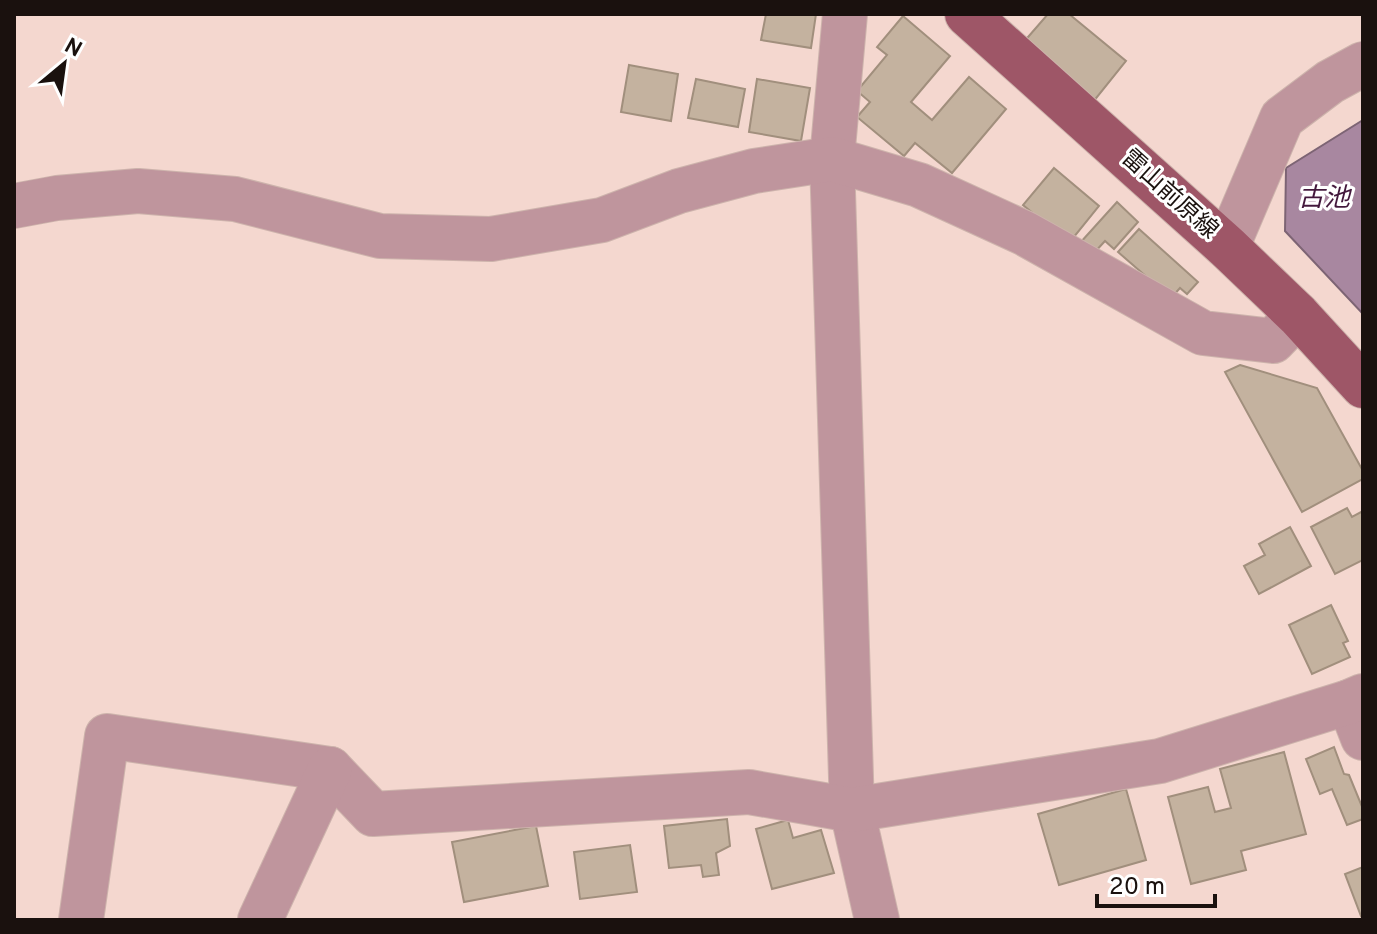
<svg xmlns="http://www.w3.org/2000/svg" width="1377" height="934" font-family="Overpass,'Noto Sans JP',sans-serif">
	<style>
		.water { fill: #a887a0; stroke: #7d6474; stroke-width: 2 }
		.building { fill: #c4b29f; stroke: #a18f7d; stroke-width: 2 }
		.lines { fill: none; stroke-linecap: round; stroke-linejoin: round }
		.minor-casing { stroke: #cdb3ac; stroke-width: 46 }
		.major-casing { stroke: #cdb3ac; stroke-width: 46 }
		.minor { stroke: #bf959d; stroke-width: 44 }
		.major { stroke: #9e5667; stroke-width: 44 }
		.labels { text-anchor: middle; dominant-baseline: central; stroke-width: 6; stroke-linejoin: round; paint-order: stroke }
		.street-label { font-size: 24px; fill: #1a110e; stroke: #fff }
		.water-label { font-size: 26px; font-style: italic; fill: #43183c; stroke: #fff }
	</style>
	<rect width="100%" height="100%" fill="#f4d7cf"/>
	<path class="water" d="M1363 120V314L1285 231 1286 168Z"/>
	<g class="building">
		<path d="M766 14H816L811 48 761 40Z"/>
		<path d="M1048 14H1069L1126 61 1093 102 1022 44Z"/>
		<path d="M903 16 950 56 911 102 932 120 969 77 1006 109 952 173 915 143 904 156 857 117 870 102 857 91 887 55 877 47Z"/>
		<path d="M629 65 678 74 671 121 621 112Z"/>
		<path d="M696 79 745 89 738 127 688 118Z"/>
		<path d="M757 79 810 88 801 141 749 132Z"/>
		<path d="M1054 168 1099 206 1069 243 1023 205Z"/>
		<path d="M1117 202 1138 222 1114 249 1105 241 1093 254 1080 243Z"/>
		<path d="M1139 229 1198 282 1187 294 1180 288 1171 298 1118 252Z"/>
		<path d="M1240 365 1317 388 1363 471V479L1302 512 1225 372Z"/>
		<path d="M1347 508 1352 517 1363 511V560L1335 574 1311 527Z"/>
		<path d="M1290 527 1311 566 1259 594 1244 566 1265 555 1259 544Z"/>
		<path d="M1331 605 1348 641 1343 643 1350 657 1312 674 1289 625Z"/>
		<path d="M1334 747 1344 774 1349 775 1363 809V819L1347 825 1332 789 1320 794 1306 759Z"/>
		<path d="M1284 752 1306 834 1241 851 1246 870 1191 884 1168 797 1208 787 1215 812 1231 808 1220 769Z"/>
		<path d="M1126 789 1146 860 1059 885 1038 814Z"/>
		<path d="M727 819 730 846 716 853 719 875 703 877 701 865 669 868 664 826Z"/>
		<path d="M788 820 793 838 821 830 834 873 772 889 756 829Z"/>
		<path d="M536 826 548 886 464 902 452 842Z"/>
		<path d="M630 845 637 892 580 899 574 852Z"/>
		<path d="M1363 867V915L1361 916 1345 874Z"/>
	</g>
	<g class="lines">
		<defs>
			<g id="minor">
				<path d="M845 14 832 159 852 810 877 920"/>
				<path d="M14 206 57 198 138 191 235 199 380 236 491 239 602 220 679 191 754 171 832 159 919 185 1024 233 1203 333 1273 341 1298 315"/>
				<path d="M1227 247 1282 118 1330 82 1363 64"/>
				<path d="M1349 702 1363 738"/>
				<path d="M81 920 107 736 330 769 373 814 749 792 852 810 1160 761 1349 702 1363 696"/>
				<path d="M260 920 330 769"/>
			</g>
			<path id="major" d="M967 14 1227 247 1298 315 1363 386"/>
		</defs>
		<use href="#minor" class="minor-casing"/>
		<use href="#major" class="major-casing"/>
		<use href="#minor" class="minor"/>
		<use href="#major" class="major"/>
	</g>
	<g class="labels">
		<g class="street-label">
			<text transform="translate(1169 195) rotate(42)">雷山前原線</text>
		</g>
		<g class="water-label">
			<text x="1324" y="199">古池</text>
		</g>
	</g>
	<rect width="1377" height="934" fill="none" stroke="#1a110e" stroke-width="32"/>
	<g transform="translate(64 64) rotate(29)" stroke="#ffffff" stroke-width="6" paint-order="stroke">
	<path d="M0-6L14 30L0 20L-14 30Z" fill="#1a110e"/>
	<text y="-12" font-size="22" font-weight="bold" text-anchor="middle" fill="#1a110e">N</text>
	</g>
	<path d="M1097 894v12h118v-12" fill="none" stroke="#1a110e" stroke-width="4"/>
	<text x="1109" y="894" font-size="24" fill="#1a110e" stroke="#ffffff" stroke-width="6" paint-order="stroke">20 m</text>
</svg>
